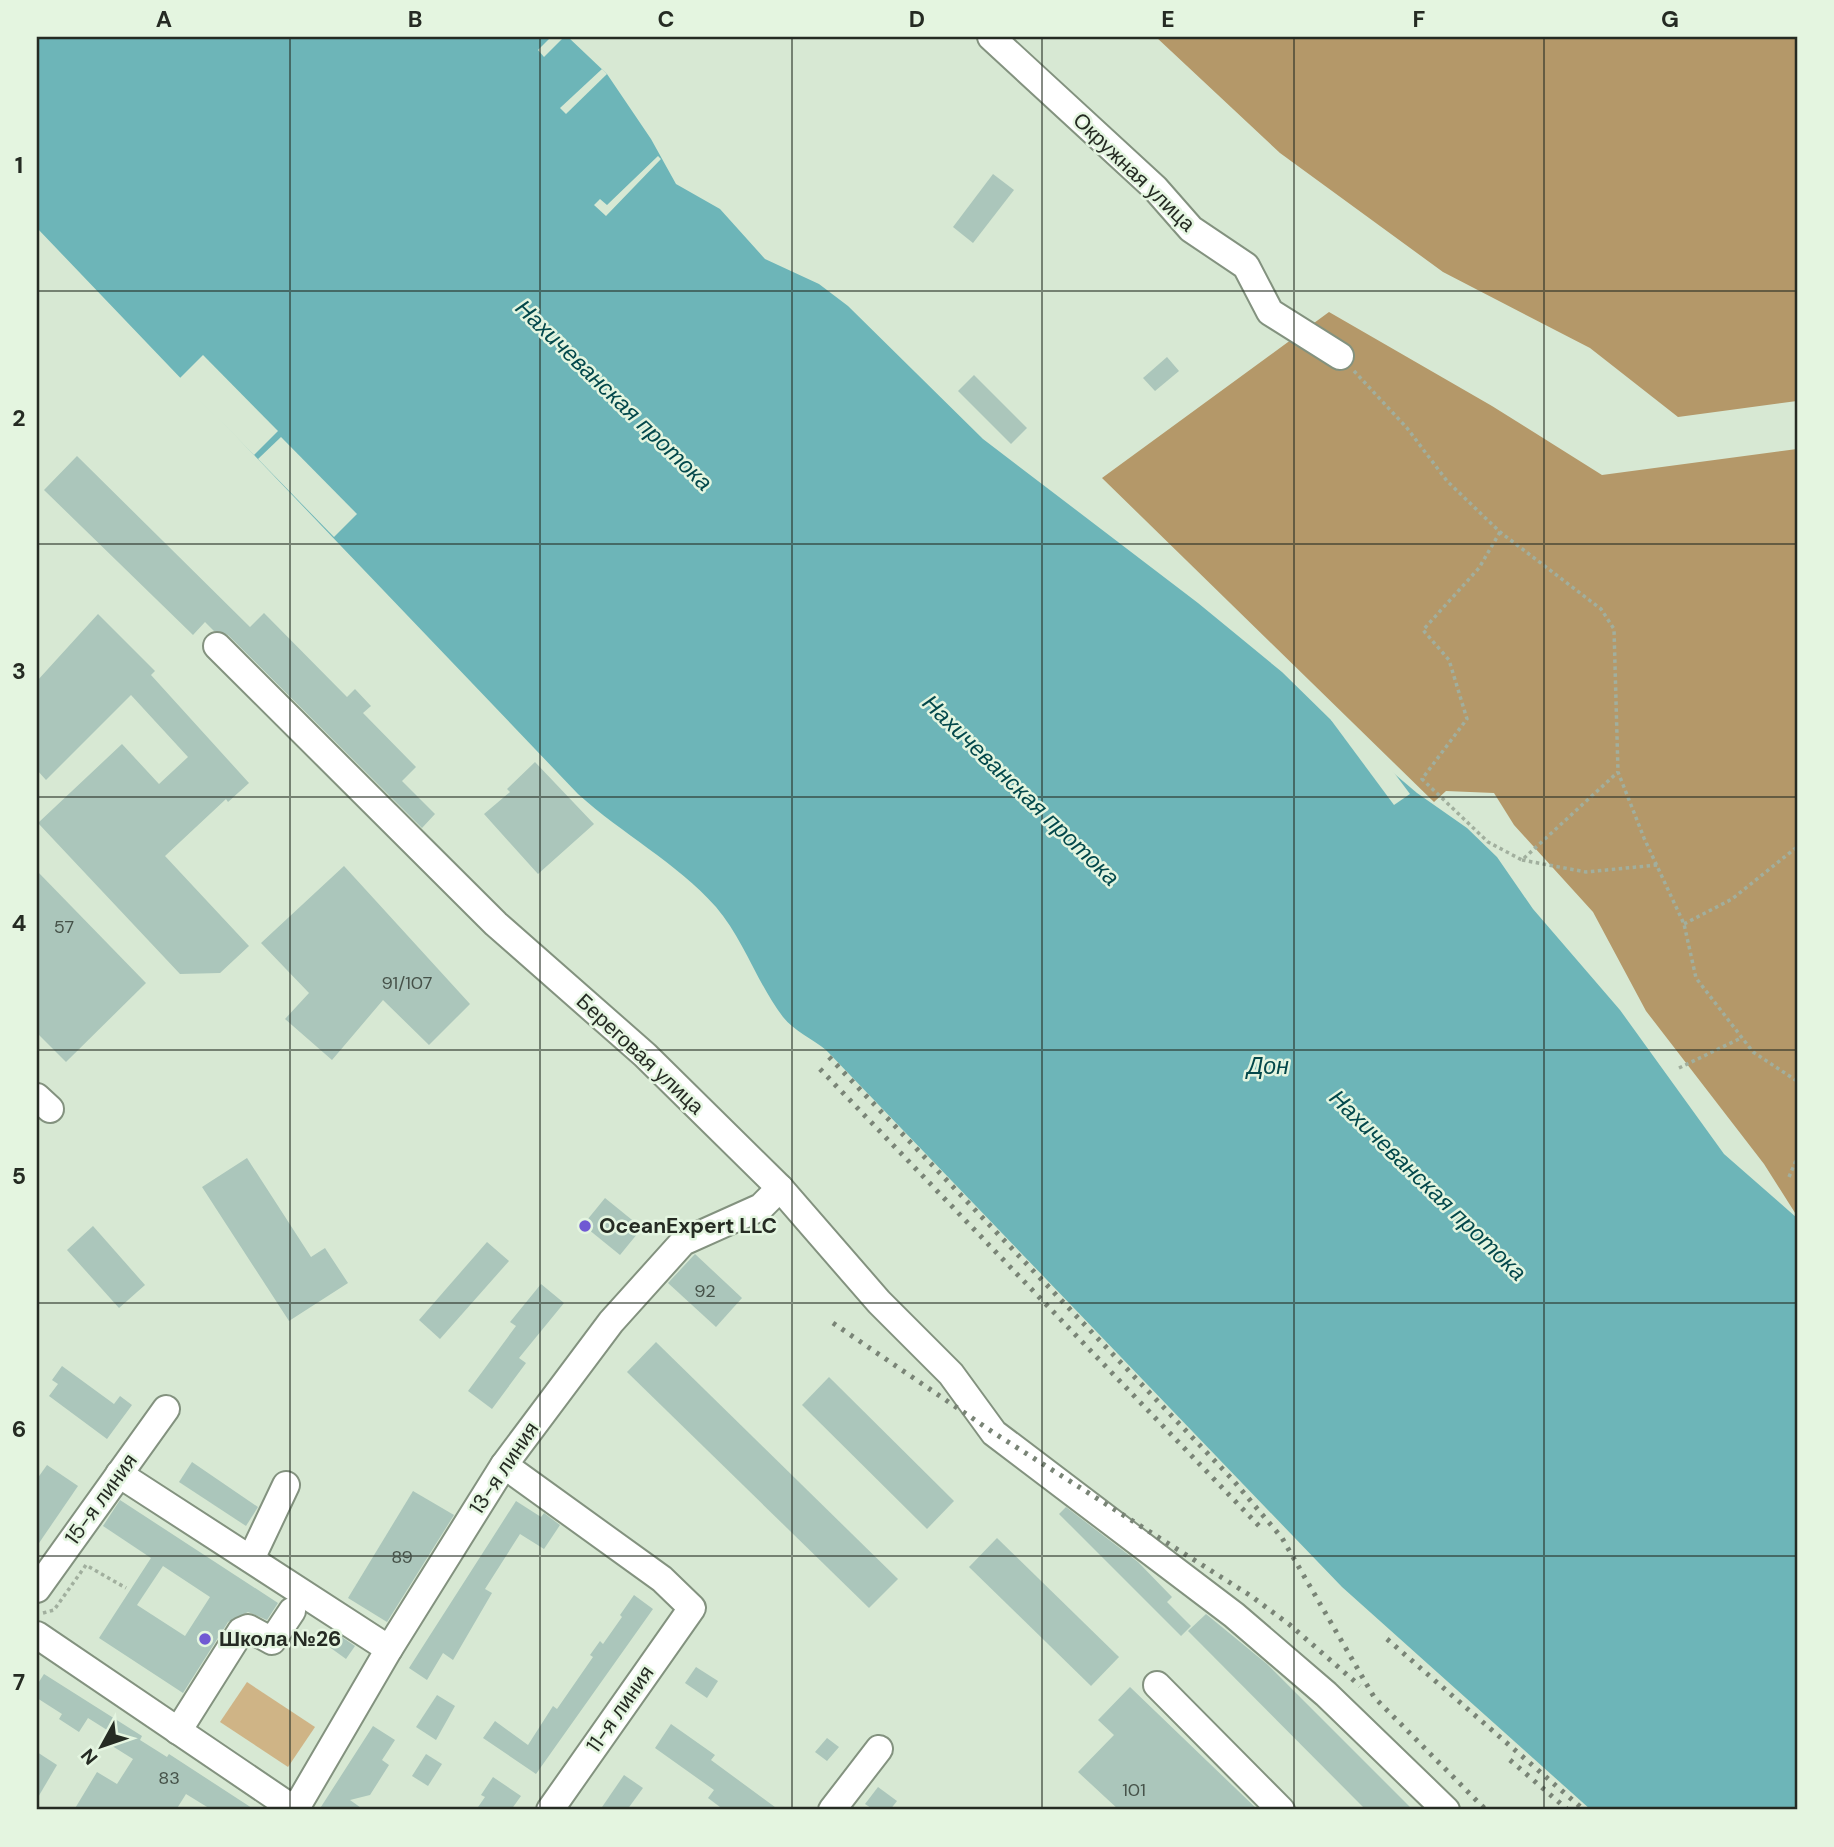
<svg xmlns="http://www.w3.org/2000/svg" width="1834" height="1847" font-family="'DM Sans',sans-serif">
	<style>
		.green { fill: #cfb486 }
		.forest { fill: #b49869 }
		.water { fill: #6db5b8 }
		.pier { fill: #d7e8d3 }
		.building { fill: #abc6bb; fill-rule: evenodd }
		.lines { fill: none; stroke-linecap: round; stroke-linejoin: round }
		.minor-casing { stroke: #83927f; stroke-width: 30 }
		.path { stroke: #a1af9e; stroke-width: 3.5; stroke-dasharray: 3.5 3.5; stroke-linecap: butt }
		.minor { stroke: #fff; stroke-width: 26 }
		.rail { stroke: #798476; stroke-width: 5; stroke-dasharray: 3.5 7; stroke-linecap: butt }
		.grid { fill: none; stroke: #252b23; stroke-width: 2; stroke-opacity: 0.55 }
		.poi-dot { fill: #7059d3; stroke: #e4f5e0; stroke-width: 2.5 }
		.labels { text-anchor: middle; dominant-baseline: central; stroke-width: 5; stroke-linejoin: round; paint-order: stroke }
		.number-label { font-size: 18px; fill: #465249 }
		.street-label { font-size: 21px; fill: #252b23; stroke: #e4f5e0 }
		.poi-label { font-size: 21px; font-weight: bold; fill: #252b23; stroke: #e4f5e0; text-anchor: start }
		.water-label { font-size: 23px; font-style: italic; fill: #03484b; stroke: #e4f5e0 }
		.neatline { fill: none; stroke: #252b23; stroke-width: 2.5 }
		.grid-label { font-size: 23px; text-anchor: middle; font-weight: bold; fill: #252b23 }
	</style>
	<rect width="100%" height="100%" fill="#d7e8d3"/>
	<path class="green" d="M247 1682 315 1727 288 1767 220 1722Z"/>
	<g class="forest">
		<path d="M1156 37H1797V401L1678 417 1590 348 1443 272 1280 153Z"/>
		<path d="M1329 312 1492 406 1602 475 1797 449V1216L1764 1164 1646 1011 1593 912 1514 825 1494 793 1446 791 1434 802 1102 478Z"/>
	</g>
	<path class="water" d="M37 37H568L607 74 651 139 676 184 720 209 765 259 819 284 848 306 983 439 1198 603 1282 672 1331 720 1417 793 1467 828 1497 857 1533 909 1620 1010 1724 1154 1797 1218V1810H1591L1342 1587 826 1050C813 1039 794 1031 783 1017 757 983 744 940 716 907 676 862 622 834 578 794L37 228Z"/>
	<g class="pier">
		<path d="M551 37H564L544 57 538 50Z"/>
		<path d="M602 69 607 74 566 114 560 108Z"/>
		<path d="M658 156 661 159 606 216 594 205 600 199 607 205Z"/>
		<path d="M203 355 278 431 254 455 179 379Z"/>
		<path d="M281 437 357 514 334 537 258 459Z"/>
		<path d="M1334 718 1383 758 1410 794 1394 805 1331 720Z"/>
	</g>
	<g class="building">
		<path d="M993 174 1014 190 973 243 953 227Z"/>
		<path d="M1167 357 1179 371 1155 391 1143 378Z"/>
		<path d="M974 375 1027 428 1011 444 958 391Z"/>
		<path d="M77 456 250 627 264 613 347 697 355 689 371 706 363 713 416 767 402 781 435 814 422 828 228 635 214 631 205 622 193 635 44 490Z"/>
		<path d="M98 614 155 671 151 675 249 783 228 802 226 799 165 856 249 946 220 973 180 974 38 823 122 744 159 784 188 757 131 695 46 780 37 770V681Z"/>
		<path d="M535 762 594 824 538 874 484 814 510 792 507 789Z"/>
		<path d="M344 866 470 1004 429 1045 383 1000 332 1060 285 1019 309 993 261 943Z"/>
		<path d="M37 871 146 983 66 1062 37 1033Z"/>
		<path d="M247 1158 311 1257 325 1248 348 1283 289 1321 202 1187Z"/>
		<path d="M605 1198 642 1228 620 1255 583 1225Z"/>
		<path d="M93 1226 145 1285 119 1308 67 1250Z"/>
		<path d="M487 1242 509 1261 440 1339 419 1320Z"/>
		<path d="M695 1254 742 1298 716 1327 668 1283Z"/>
		<path d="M541 1284 564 1303 519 1358 526 1363 492 1409 468 1391 516 1326 510 1322Z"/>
		<path d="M656 1342 898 1579 869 1608 627 1372Z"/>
		<path d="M62 1366 114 1404 120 1396 132 1405 107 1439 49 1396 58 1384 52 1380Z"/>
		<path d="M829 1377 954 1501 927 1529 802 1405Z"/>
		<path d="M192 1462 258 1507 246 1526 179 1482Z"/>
		<path d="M47 1465 78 1486 37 1546V1479Z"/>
		<path d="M413 1491 454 1515 387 1622 348 1598Z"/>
		<path d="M120 1500 278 1603 267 1620 248 1612 228 1622 183 1693 99 1638 151 1558 103 1526ZM163 1566 210 1597 185 1636 137 1605Z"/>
		<path d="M516 1501 541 1517 544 1513 560 1525 544 1549 520 1534 485 1589 492 1593 453 1660 443 1653 427 1680 409 1668Z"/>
		<path d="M1066 1507 1138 1562 1172 1597 1167 1602 1191 1626 1181 1636 1059 1514Z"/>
		<path d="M997 1538 1119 1657 1091 1686 969 1567Z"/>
		<path d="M634 1595 653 1609 536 1774 483 1738 495 1721 528 1745 553 1706 557 1709 593 1657 590 1655 600 1641 603 1644 622 1617 620 1615Z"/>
		<path d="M1206 1614 1267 1664 1413 1810H1366L1188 1631Z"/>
		<path d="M336 1633 355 1646 346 1659 328 1646Z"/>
		<path d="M696 1667 718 1681 707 1698 685 1683Z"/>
		<path d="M44 1674 142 1736 140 1740 167 1757 169 1754 255 1810H212L186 1794 176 1810H74L97 1772 117 1784 133 1759 109 1744 115 1735 88 1718 79 1732 59 1719 62 1714 37 1698V1685Z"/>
		<path d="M1130 1687 1258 1810H1119L1078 1772 1114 1735 1098 1720Z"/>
		<path d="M437 1695 455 1706 436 1740 416 1727Z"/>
		<path d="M671 1724 715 1755 711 1760 779 1810H724L708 1798 714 1790 655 1748Z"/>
		<path d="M373 1726 395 1740 382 1760 389 1765 370 1795 350 1800 364 1810H319Z"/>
		<path d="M827 1738 839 1747 827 1761 815 1752Z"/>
		<path d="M37 1752 57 1765 37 1799Z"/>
		<path d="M426 1754 442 1764 428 1786 412 1776Z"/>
		<path d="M624 1775 643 1788 627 1810H600Z"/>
		<path d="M493 1777 521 1796 511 1810H476L485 1797 481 1795Z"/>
		<path d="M878 1787 897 1801 890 1810H874L865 1804Z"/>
	</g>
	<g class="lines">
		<defs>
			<g id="minor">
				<path d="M991 37 1155 188 1191 229 1246 266 1270 312 1340 356"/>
				<path d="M217 646 496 924 645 1055 780 1188 879 1302 951 1374 994 1433 1234 1615 1326 1694 1446 1810"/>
				<path d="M37 1097 50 1109"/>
				<path d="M504 1465 662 1579 692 1608 550 1810"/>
				<path d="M119 1474 389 1649"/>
				<path d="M251 1559 286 1485"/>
				<path d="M37 1589 166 1409"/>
				<path d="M37 1635 295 1810"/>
				<path d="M1157 1685 1281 1810"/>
				<path d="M178 1731 241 1631 248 1628 272 1641 292 1611"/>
				<path d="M295 1810 389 1649 504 1465 611 1322 683 1242 761 1207 780 1188"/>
				<path d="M832 1810 879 1749"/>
			</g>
		</defs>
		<use href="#minor" class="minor-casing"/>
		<g class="path">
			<path d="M1354 371 1407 428 1447 481 1500 532 1601 609 1614 629 1618 772 1644 838 1684 924 1696 978 1753 1052 1797 1081"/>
			<path d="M1500 532 1479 568 1423 630 1449 660 1467 719 1422 779 1488 842 1522 860 1618 772"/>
			<path d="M1522 860 1586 872 1657 865"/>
			<path d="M1684 924 1732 899 1797 847"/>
			<path d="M1679 1068 1741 1038"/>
			<path d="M1789 1177 1797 1158"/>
			<path d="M43 1613 54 1610 86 1565 126 1588"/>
		</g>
		<use href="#minor" class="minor"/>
		<g class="rail">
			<path d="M829 1057 1233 1480 1282 1538 1374 1697 1486 1810"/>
			<path d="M820 1069 1260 1527"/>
			<path d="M833 1323 994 1433 1251 1596 1290 1625 1360 1686"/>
			<path d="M1387 1639 1584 1810"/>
			<path d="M1510 1760 1568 1810"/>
		</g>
	</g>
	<path class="grid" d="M290 37V1810M540 37V1810M792 37V1810M1042 37V1810M1294 37V1810M1544 37V1810M37 291H1797M37 544H1797M37 797H1797M37 1050H1797M37 1303H1797M37 1556H1797"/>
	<g class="poi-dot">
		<circle cx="585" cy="1226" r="7"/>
		<circle cx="205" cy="1639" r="7"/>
	</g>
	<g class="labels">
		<g class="number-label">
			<text x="64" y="927">57</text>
			<text x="407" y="983">91/107</text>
			<text x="705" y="1291">92</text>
			<text x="402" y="1557">89</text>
			<text x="169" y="1778">83</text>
			<text x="1134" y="1790">101</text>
		</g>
		<g class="street-label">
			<text transform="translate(1134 172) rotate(44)">Окружная улица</text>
			<text transform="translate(640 1054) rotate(43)">Береговая улица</text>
			<text transform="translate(504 1468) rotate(-56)">13-я линия</text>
			<text transform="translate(101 1499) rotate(-54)">15-я линия</text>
			<text transform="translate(620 1709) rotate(-55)">11-я линия</text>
		</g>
		<g class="poi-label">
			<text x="599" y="1226">OceanExpert LLC</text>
			<text x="219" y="1639">Школа №26</text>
		</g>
		<g class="water-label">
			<text transform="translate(614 395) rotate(44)">Нахичеванская протока</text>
			<text transform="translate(1021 790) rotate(44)">Нахичеванская протока</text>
			<text x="1268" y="1066">Дон</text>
			<text transform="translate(1428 1185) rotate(44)">Нахичеванская протока</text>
		</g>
	</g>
	<rect width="1834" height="1847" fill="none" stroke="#e4f5e0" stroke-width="77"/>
	<g transform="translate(102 1746) rotate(230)" stroke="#e4f5e0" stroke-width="5" paint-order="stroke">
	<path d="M0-5L12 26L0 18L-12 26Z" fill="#252b23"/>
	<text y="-10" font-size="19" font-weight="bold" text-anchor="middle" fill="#252b23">N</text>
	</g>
	<rect x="38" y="38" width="1758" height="1770" class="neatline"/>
	<g class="grid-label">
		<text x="164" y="27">A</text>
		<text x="415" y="27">B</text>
		<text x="666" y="27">C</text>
		<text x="917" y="27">D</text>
		<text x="1168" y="27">E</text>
		<text x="1419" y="27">F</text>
		<text x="1670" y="27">G</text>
		<text x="19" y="173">1</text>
		<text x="19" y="426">2</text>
		<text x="19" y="679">3</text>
		<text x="19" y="931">4</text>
		<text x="19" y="1184">5</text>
		<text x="19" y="1437">6</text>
		<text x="19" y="1690">7</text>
	</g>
</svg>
